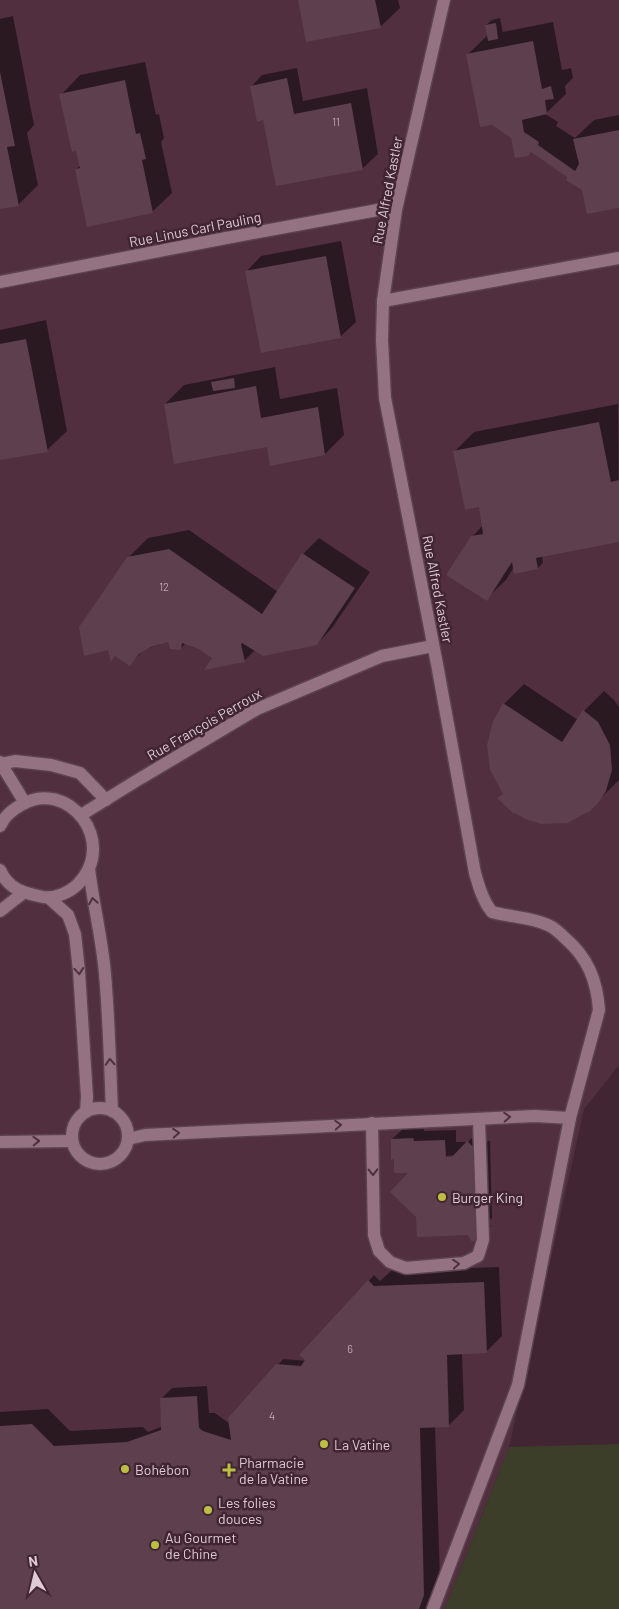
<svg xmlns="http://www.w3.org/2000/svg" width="619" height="1609" font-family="Barlow,sans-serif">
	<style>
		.built { fill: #512f3f }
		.green { fill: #3c3e29 }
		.shadow { fill: #0007; fill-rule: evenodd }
		.building { fill: #5d3f4e }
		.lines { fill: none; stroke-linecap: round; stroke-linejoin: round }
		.minor-casing { stroke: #5a424f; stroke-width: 15 }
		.minor { stroke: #947282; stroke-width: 12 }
		.oneway { stroke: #4e313f }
		.poi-dot { fill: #bbc044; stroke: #422533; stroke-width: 2 }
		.labels { text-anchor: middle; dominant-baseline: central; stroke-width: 5; stroke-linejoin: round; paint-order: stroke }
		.number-label { font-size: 11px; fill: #bea8b2 }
		.street-label { font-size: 14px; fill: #decbd4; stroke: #422533 }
		.poi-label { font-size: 14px; fill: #decbd4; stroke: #422533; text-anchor: start }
	</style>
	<rect width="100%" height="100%" fill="#422533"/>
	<path class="built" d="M0 0H619V1065L584 1109 509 1447 445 1609H0Z"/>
	<path class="green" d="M619 1444V1609H445L509 1447Z"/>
	<g class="shadow">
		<path d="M299 0H398L400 8 380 27Z"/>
		<path d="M13 16 34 125 27 133 38 185 18 205 0 208V19Z"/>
		<path d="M500 18 503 32 553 22 562 70 571 68 573 78 565 86 566 94 545 114 558 122 556 126 575 138 594 120 619 115V207L584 189 569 177 512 137 467 55 488 35 486 25 492 20Z"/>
		<path d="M145 62 156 115 159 114 164 138 161 142 172 193 152 212 76 169 81 165 61 95 80 75Z"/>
		<path d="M297 68 303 101 367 88 378 154 362 169 264 119 252 86 262 75Z"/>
		<path d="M341 241 356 322 340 337 246 272 261 256Z"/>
		<path d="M46 320 67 431 47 450 0 459V330Z"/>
		<path d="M275 367 280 399 337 388 344 435 325 454 268 445 165 404 184 385Z"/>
		<path d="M618 404 619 541 542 556 543 563 538 568 514 567 506 580 486 599 472 537 483 525 480 505 455 451 474 432Z"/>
		<path d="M189 530 278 592 303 554 319 538 370 572 332 628 317 644 255 650 244 661 186 643 181 648 169 641 144 650 129 665 116 655 112 660 128 558 148 538Z"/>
		<path d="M524 684 578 720 584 711 604 691 614 700 619 707V780L589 810 504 793V704Z"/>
		<path d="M424 1128V1131L456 1130V1142H468L473 1137 478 1141H490L492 1218 488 1222 491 1226 486 1231 470 1235 417 1214 409 1173 392 1139 403 1129ZM456 1155 453 1158H443L446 1156Z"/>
		<path d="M499 1267 502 1336 486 1352 462 1353 464 1410 448 1426H435L440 1578 427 1609H0V1412L48 1409 70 1431 143 1427 148 1432 163 1426 161 1399 172 1388 207 1386 209 1413H215L230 1424 283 1359 308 1361 323 1331 374 1275 380 1281 391 1271Z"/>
	</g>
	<g class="building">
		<path d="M298 0H375L381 28 306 42Z"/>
		<path d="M496 23 498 39 488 41 485 25Z"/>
		<path d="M533 41 542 89 551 86 554 99 545 100 547 114 522 120 524 132 539 142 538 145 575 171 579 164 573 139 619 130V208L587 214 582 190 566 180 567 177 531 152 528 156 515 158 511 138 492 125 480 127 466 54Z"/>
		<path d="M0 72 15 146 7 147 19 206 0 209Z"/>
		<path d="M287 78 294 114 351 103 363 170 276 186 263 120 257 122 250 86Z"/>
		<path d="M125 80 136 134 140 133 146 159 142 160 153 213 87 227 75 169 80 168 76 151 72 152 59 94Z"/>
		<path d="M326 256 341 338 261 353 245 271Z"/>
		<path d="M26 339 48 452 0 460V344Z"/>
		<path d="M234 378 235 388 213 391 211 382Z"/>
		<path d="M256 386 261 418 318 407 325 455 270 466 267 447 174 464 164 404Z"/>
		<path d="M599 422 611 482 619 480V542L536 558 538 569 514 574 512 562 487 601 446 575 471 536 483 534 479 507 465 510 453 451Z"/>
		<path d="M169 549 262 614 302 553 355 588 317 645 263 656 242 643 241 644 245 662 204 670 212 658 199 649 182 643 181 650 170 649 168 642 151 647 139 654 130 666 115 656 111 662 108 650 84 656 79 627 127 557Z"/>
		<path d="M503 703 562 742 583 710 598 722 610 745 612 770 606 791 599 802 590 811 567 823 541 824 525 819 515 813 514 814 497 798 503 794 490 770 487 745 493 721Z"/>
		<path d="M413 1138 414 1141 445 1140 446 1157H452L467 1141 485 1158 487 1232 472 1242 468 1235 417 1237 416 1217 390 1192 408 1173H394V1159L391 1160V1139Z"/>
		<path d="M368 1280 374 1286 484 1282 487 1353 447 1355 449 1427 420 1428 424 1595 419 1609H0V1426L32 1424 54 1446 127 1442 161 1430 160 1398 197 1396 199 1428 203 1431 231 1440 228 1418 276 1364 301 1366 305 1360 299 1355Z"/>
	</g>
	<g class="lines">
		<defs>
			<g id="minor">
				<path d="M0 282 221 239 383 209 396 210"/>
				<path d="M383 301 619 258"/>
				<path d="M0 762 25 803"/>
				<path d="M1 764 15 761 51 765 80 773 106 800"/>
				<path d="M81 815 136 781 257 709 382 656 433 646"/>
				<path d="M0 826C4 817 12 810 21 805 68 777 119 842 78 884 70 892 55 899 43 897 24 893 9 890 0 870"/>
				<path d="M89 868C93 904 102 938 105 974 109 1019 110 1065 112 1111"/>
				<path d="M49 898 68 915 75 934 79 971 87 1097 86 1112"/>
				<path d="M0 911 23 893"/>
				<circle cx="100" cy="1136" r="28"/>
				<path d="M372 1123 374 1235 379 1251 390 1262 406 1268 464 1263 478 1256 483 1240 479 1119"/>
				<path d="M128 1139 145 1135 535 1116 570 1118"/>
				<path d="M0 1142 72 1141"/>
				<path d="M433 1609 518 1385 570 1118 599 1010C597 981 588 958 566 939 561 934 555 928 548 925 531 917 510 917 492 912 483 901 479 887 475 873L437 664 385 398 382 340 383 301 396 210 444 0"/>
			</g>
		</defs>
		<use href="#minor" class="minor-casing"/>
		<use href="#minor" class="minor"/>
	</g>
	<defs><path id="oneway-chevron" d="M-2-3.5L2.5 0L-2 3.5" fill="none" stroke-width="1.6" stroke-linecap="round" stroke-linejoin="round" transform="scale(1.25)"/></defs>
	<g class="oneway">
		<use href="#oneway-chevron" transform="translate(93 901) rotate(-100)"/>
		<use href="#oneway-chevron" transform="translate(79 971) rotate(85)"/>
		<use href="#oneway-chevron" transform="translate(110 1062) rotate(-93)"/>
		<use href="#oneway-chevron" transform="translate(507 1117) rotate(-3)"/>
		<use href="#oneway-chevron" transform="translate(338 1125) rotate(-3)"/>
		<use href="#oneway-chevron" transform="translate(176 1133) rotate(-4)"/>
		<use href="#oneway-chevron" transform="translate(36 1141) rotate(-2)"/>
		<use href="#oneway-chevron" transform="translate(373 1172) rotate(89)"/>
		<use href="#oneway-chevron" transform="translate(456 1264) rotate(-5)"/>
	</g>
	<g class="poi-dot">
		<circle cx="442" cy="1197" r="5"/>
		<circle cx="324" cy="1444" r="5"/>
		<circle cx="125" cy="1469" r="5"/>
		<path d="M226.5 1462.5h5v5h5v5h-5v5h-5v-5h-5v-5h5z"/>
		<circle cx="208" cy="1510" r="5"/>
		<circle cx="155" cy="1545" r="5"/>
	</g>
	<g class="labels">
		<g class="number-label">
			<text x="336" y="121">11</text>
			<text x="164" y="586">12</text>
			<text x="350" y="1348">6</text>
			<text x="272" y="1415">4</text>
		</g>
		<g class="street-label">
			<text transform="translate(387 190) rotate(-79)">Rue Alfred Kastler</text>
			<text transform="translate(195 229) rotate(-11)">Rue Linus Carl Pauling</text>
			<text transform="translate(438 589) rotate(79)">Rue Alfred Kastler</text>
			<text transform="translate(204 724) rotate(-30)">Rue François Perroux</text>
		</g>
		<g class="poi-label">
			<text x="452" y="1197">Burger King</text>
			<text x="334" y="1444">La Vatine</text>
			<text x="239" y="1462">Pharmacie<tspan x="239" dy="16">de la Vatine</tspan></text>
			<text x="135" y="1469">Bohébon</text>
			<text x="218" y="1502">Les folies<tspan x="218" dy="16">douces</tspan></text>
			<text x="165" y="1537">Au Gourmet<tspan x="165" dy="16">de Chine</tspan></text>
		</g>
	</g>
	<g transform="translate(35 1574) rotate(352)" stroke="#422533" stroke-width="4" paint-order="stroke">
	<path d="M0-4L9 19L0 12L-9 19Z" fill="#decbd4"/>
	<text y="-8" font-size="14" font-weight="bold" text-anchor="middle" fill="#decbd4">N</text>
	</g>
</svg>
